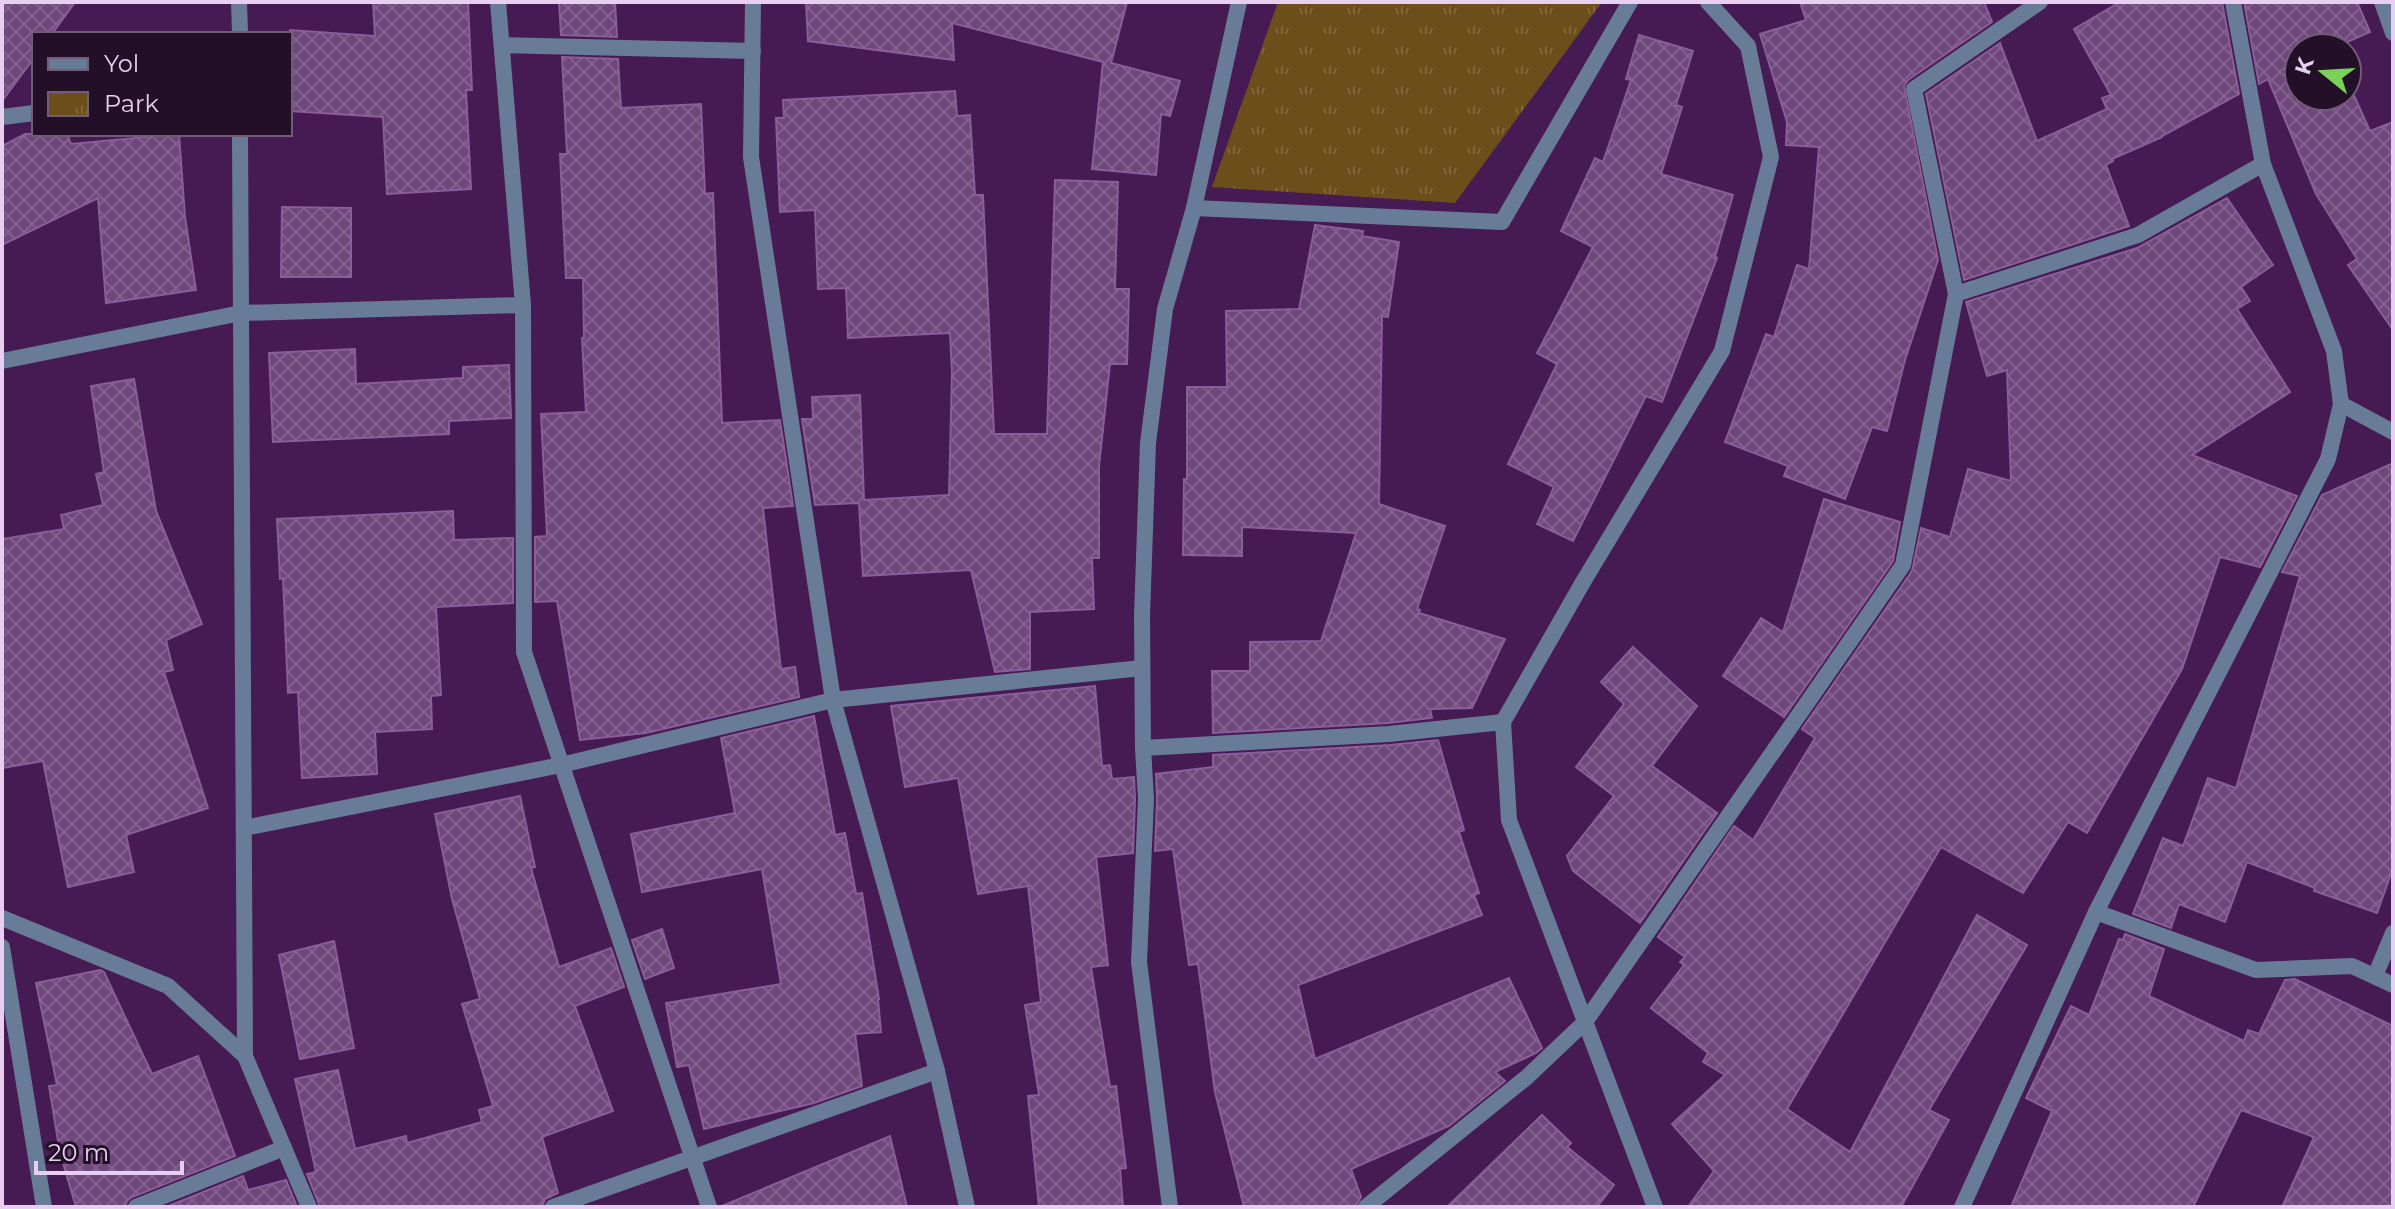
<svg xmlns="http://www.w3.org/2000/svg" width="2395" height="1209" font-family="Montserrat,sans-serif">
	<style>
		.park { fill: url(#park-tufts) }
		.building { fill: url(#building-cross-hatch); stroke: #8b5d99; stroke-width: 2 }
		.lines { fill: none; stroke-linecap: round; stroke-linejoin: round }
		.minor { stroke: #697c97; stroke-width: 16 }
	</style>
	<defs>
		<pattern id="park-tufts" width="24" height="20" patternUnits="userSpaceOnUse" patternTransform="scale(2)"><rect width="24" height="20" fill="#6c4e1b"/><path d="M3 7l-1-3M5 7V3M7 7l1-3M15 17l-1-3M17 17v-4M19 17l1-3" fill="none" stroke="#81663d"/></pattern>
		<pattern id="building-cross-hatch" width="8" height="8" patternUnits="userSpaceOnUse" patternTransform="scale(2)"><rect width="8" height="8" fill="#6e477b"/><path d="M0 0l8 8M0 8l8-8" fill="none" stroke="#83608e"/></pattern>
	</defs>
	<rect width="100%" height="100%" fill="#461b53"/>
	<path class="park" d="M1278 2H1602L1455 203 1212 187Z"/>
	<g class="building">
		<path d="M2 2H75L52 34H34V58L2 101Z"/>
		<path d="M373 2H468L472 90H466L471 189 387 194 383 117 290 111V30L375 36Z"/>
		<path d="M559 2H615L617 37 561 35Z"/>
		<path d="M806 2H1127L1111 63 1180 81 1170 116 1161 114 1156 175 1092 169 1103 62 952 23 954 60 808 41Z"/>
		<path d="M1800 2H1984L1992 22 1908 80 1904 86 1938 260 1905 360 1887 431 1872 427 1845 499 1784 476 1788 466 1725 442 1766 334 1774 337 1797 265 1809 269 1819 147 1786 145 1787 122 1760 34 1806 20Z"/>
		<path d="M2120 2H2222L2239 94 2162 136V137L2112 159 2113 161 2106 165 2129 226 1964 280 1926 94 2000 43 2037 141 2107 109 2102 98 2111 95 2074 29Z"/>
		<path d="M2244 2H2357L2370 32 2333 48H2299V96H2347V80L2370 131 2393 122V330L2348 265 2357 259 2316 194 2268 79 2259 84Z"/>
		<path d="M1639 35 1693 51 1676 105 1682 107 1661 174 1733 195 1715 257 1717 258 1662 402 1646 396 1573 541 1537 524 1554 487 1508 464 1557 364 1537 353 1593 247 1561 231 1595 158 1603 162 1631 80 1626 79Z"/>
		<path d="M562 57 618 59 621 108 701 104 705 194 713 193 722 423 780 420 793 506 763 508 781 669 795 667 799 697 646 733 580 740 557 601 535 602V537L547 536 541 414 586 412 582 338H584L583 278H566L560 154H567Z"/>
		<path d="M955 91 957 116 970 115 975 195H983L994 434H1047L1055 180 1118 182 1115 289H1129L1127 364H1110L1099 466V558H1092L1094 609 1030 612V669L995 672 971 570 863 576 859 503 815 505 802 419H813L812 397 860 395 864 500 949 495 952 373 950 333 848 338 846 288 818 289 815 210 780 212 776 118H784L783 100Z"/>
		<path d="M25 134H67L71 144 179 134 185 217 196 290 106 303 98 198 2 245V146Z"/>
		<path d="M2227 198 2273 265 2241 287 2250 301 2237 309 2290 392 2192 455 2297 496 2260 567 2220 557 2182 669 2087 833 2068 822 2023 893 1941 847 1787 1109 1850 1152 1977 915 2027 945 1929 1110 1949 1120 1901 1207H1688L1714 1171 1672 1124 1725 1075 1703 1062 1708 1053 1651 1008 1684 965 1680 962 1685 957 1658 937 1734 826 1753 840 1815 738 1802 729 1912 571 1921 528 1950 537 1968 469 2011 481 2007 370 1987 376 1966 302 2137 248Z"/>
		<path d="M282 207 351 208V277H281Z"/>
		<path d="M1315 225 1363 231 1362 236 1399 242 1388 317 1382 316 1379 504 1445 526 1417 609 1420 610 1419 613 1505 639 1472 708 1430 709 1432 718 1388 723 1213 733 1212 671H1250V642L1321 641 1356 533 1242 527V556L1183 555 1184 479H1187V387H1227L1226 311 1299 309Z"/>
		<path d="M355 349 356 384 463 378V367L509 365 511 418 449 421V434L273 442 269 353Z"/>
		<path d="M134 379 156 511 202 624 166 640 173 670 164 672 208 808 126 835 134 872 68 887 43 761 2 768V539L64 529 61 515 103 505 96 474 104 472 91 386Z"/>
		<path d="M2393 463V868L2377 913 2314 891 2315 888 2247 862 2225 922 2179 904 2171 928 2133 914 2163 838 2183 846 2208 778 2236 788 2300 576 2282 572 2322 495Z"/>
		<path d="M1824 499 1900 522 1893 561 1784 717 1723 676 1761 618 1783 632Z"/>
		<path d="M453 511 454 540 513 538V603L436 607 441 695 431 696 432 729 375 732 377 774 302 778 298 692 288 693 283 578 280 579 277 519Z"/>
		<path d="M1633 647 1697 706 1652 766 1717 813 1640 923 1573 871 1567 856 1614 796 1576 767 1624 704 1601 682Z"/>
		<path d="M1095 686 1102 766 1110 765 1112 779 1134 777 1135 799 1133 853 1096 857 1108 965 1091 967 1110 1087 1116 1086 1126 1168 1120 1169 1123 1207H1039L1028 1096 1039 1095 1025 1005 1041 1002 1028 886 978 894 958 778 905 787 891 706Z"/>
		<path d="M814 716 835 835 845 833 856 894 862 893 879 999H878L881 1032 855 1034 862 1086 814 1103 704 1129 689 1065 677 1067 666 1003 781 984 762 869 642 892 631 834 735 813 721 738Z"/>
		<path d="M1438 740 1464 830 1459 832 1479 893 1474 895 1482 915 1298 985 1315 1059 1509 978 1542 1048 1536 1053 1495 1072 1505 1081 1449 1126 1351 1169 1361 1197 1355 1207H1244L1215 1092 1198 964 1189 965 1173 849 1155 851 1157 799 1156 774 1213 767V755L1390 745Z"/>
		<path d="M520 796 535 867 531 868 559 967 611 948 624 987 575 1006 613 1111 542 1137 558 1193 545 1199 542 1207H320L307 1174 316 1172 295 1079 338 1070 355 1149 406 1136 407 1143 482 1122 479 1110 493 1106 462 1004 480 999 452 899 435 814Z"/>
		<path d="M662 929 674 968 645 979 632 940Z"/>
		<path d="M2125 934 2164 949 2149 996 2244 1041 2248 1030 2259 1034 2285 980 2295 979 2393 1026V1207H2282L2314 1137 2241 1110 2193 1207H2011L2052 1111 2026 1098 2071 1006 2089 1015 2119 939 2123 940Z"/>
		<path d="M334 941 354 1048 300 1059 279 955Z"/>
		<path d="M100 970 104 972 152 1074 198 1056 235 1156 132 1197 127 1201 125 1207H76L60 1153 49 1086 57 1085 36 983Z"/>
		<path d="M1542 1115 1571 1143 1567 1147 1614 1185 1597 1207H1447Z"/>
		<path d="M890 1136 907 1207H722V1206Z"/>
		<path d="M243 1176 248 1190 286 1180 297 1207H166Z"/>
	</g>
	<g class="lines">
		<g class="minor">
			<path d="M239 2 240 34"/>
			<path d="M498 2 523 305 524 652 709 1207"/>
			<path d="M753 2 751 157 833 700 937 1071 967 1207"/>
			<path d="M2233 2 2263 164 2334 351 2341 404 2328 459 2096 912 2256 970 2352 966 2393 985"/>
			<path d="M2382 2 2393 33"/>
			<path d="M502 45 753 51"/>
			<path d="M2 117 34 113"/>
			<path d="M240 134 245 1056"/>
			<path d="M1194 208 1502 222 1630 2"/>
			<path d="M1956 294 2138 235 2263 164"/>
			<path d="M2 361 241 313 523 305"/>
			<path d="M2341 404 2393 432"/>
			<path d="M1143 748 1389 734 1503 722"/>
			<path d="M244 828 561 765 833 700 1142 668"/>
			<path d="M2 918 168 986 245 1056 309 1207"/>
			<path d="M2 947 44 1207"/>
			<path d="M2375 976 2393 933"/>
			<path d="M136 1207 284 1148"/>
			<path d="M553 1207 937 1071"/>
			<path d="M1170 1207 1139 962 1146 799 1143 748 1142 616 1148 443 1165 309 1194 208 1239 2"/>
			<path d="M1366 1207 1527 1077 1585 1022 1903 565 1956 294 1914 89 2040 2"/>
			<path d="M1655 1207 1509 820 1503 722 1583 582 1722 351 1771 157 1748 46 1708 2"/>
			<path d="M1962 1207 2096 912"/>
		</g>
	</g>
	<rect width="2395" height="1209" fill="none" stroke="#e8cff1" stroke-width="8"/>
	<rect x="32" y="32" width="260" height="104" fill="#231028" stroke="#725c78" stroke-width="2"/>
	<rect x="48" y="58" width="40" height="12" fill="#697c97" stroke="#725c78" stroke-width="2"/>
	<text x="104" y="72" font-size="24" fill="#e8cff1">Yol</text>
	<rect x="48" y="92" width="40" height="24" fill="url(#park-tufts)" stroke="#725c78" stroke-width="2"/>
	<text x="104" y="112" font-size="24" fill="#e8cff1">Park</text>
	<g transform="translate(2323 72) rotate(288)"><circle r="38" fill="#231028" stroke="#725c78" stroke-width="2"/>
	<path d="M0-6L14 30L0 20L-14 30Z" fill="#7ad157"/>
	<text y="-12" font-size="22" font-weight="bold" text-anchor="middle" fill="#e8cff1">K</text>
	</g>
	<path d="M36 1161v12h146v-12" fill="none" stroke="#e8cff1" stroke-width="4"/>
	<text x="48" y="1161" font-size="24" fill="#e8cff1" stroke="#231028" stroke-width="6" paint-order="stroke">20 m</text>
</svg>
